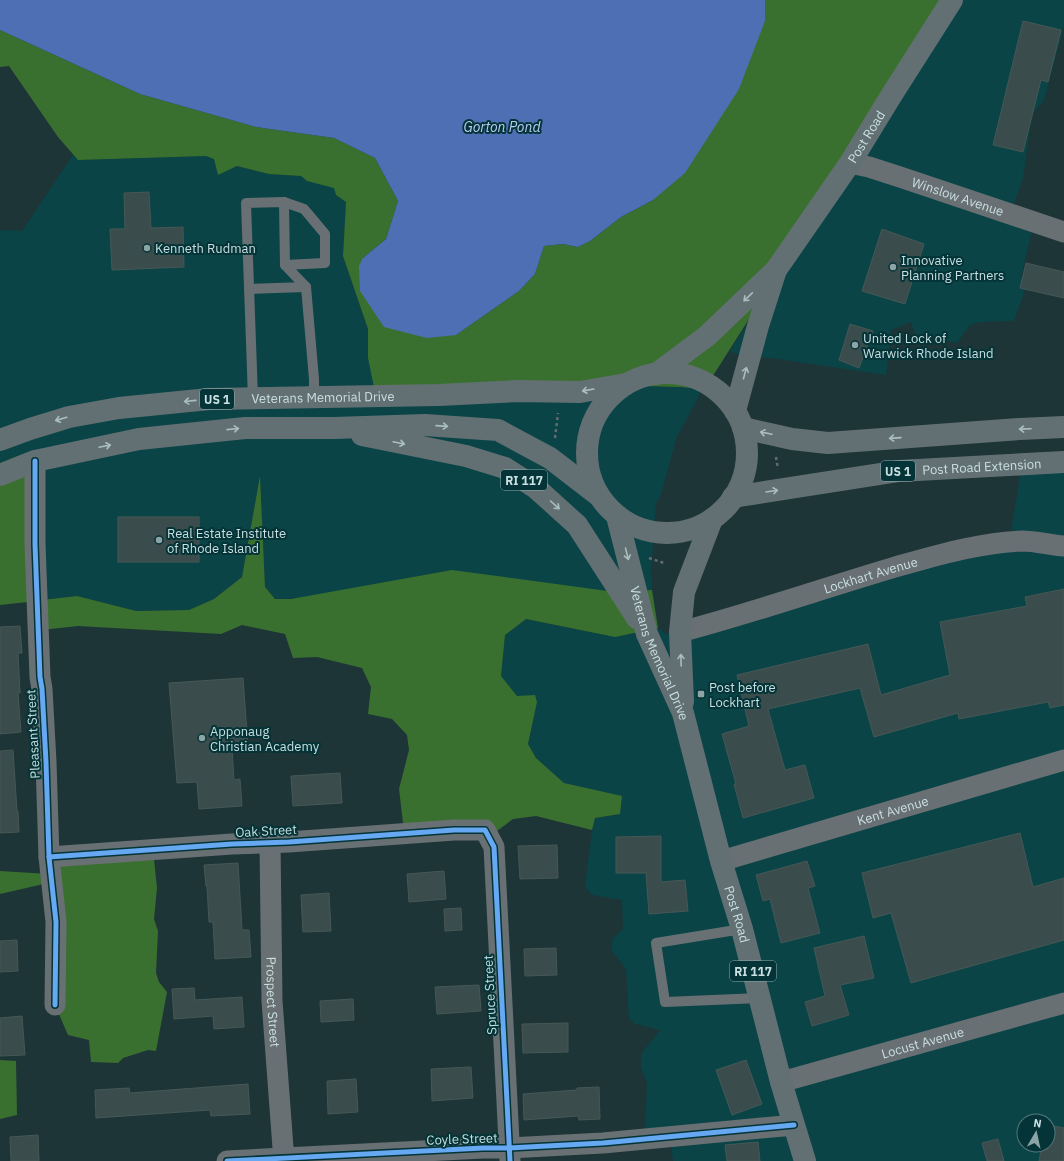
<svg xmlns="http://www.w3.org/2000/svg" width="1064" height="1161" font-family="'IBM Plex Sans',sans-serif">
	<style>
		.built { fill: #0a4447; fill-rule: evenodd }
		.forest { fill: #3a702f }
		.water { fill: #4f6fb5 }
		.building { fill: #3a4c4b; stroke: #465856 }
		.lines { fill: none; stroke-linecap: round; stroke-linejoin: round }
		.path { stroke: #636d70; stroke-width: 2.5; stroke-dasharray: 3 3; stroke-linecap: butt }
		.service { stroke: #697074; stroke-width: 10 }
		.minor { stroke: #697074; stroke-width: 21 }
		.primary { stroke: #637073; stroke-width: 22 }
		.cycleway-casing { stroke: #043437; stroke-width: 8 }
		.cycleway { stroke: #66a8f1; stroke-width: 5 }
		.oneway { stroke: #aabec0 }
		.poi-dot { fill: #8da4a6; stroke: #043437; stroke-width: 1.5 }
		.labels { text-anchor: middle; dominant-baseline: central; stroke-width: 4; stroke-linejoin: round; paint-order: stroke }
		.shield { fill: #043437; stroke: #8eacae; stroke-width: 1 }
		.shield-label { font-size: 12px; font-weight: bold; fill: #c9dfe1 }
		.street-label { font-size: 13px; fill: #c9dfe1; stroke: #043437 }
		.poi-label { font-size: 13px; fill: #c9dfe1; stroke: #043437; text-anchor: start }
		.water-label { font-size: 14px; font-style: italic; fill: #b9ccf5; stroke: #043437 }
	</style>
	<rect width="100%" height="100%" fill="#1d3537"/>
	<g class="built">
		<path d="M952 0H1064V26L1044 100 1032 114 1023 178 1012 209 1034 222 1021 277 1026 287 1014 321 980 322 970 325 957 343 915 334 911 322 891 330 886 375 771 358 736 354 730 351Z"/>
		<path d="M73 155 79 160 206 156 214 159 218 175 237 166 269 174 301 176 307 181 334 187 336 195 346 202 343 256 368 329V358L532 382 680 387 701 389 699 396 676 439 661 495 656 503 651 571 652 590 615 592 275 599 265 587 260 478 242 577 214 599 189 610 135 611 77 596 42 600 28 452 0 463V230L22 231Z"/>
		<path d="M1023 458 1064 462V1161H673L670 1138 645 1134 647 1083 641 1068V1054L660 1030 635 1024 629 1019 626 969 611 949 613 938 623 929 622 900 592 895 585 887 592 830 595 818 620 814 622 797 564 783 536 758 528 744 537 702 517 696 501 676 505 635 526 619 615 637 658 628 666 634 956 549 1010 538ZM1024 1121H1048V1145H1024Z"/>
	</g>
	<g class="forest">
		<path d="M765 0H952L709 382 701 389 680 387 556 384 376 397 368 358V329L343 256 346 202 336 195 334 188 307 181 301 176 269 174 237 166 218 175 214 159 206 156 78 160 58 137 9 66 0 67V30L140 94 256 127 334 138 375 158 398 201 386 239 363 258 456 335 519 291 535 274 544 246 563 244 578 247 590 241 621 217 653 200 765 21Z"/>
		<path d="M28 452 42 600 77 596 136 611 189 610 214 599 242 577 260 476 265 587 275 599H291L452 570 615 592 652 590 658 628 615 637 526 619 505 635 501 676 517 696 535 695 537 702 528 744 536 758 564 783 622 796 620 814 595 818 592 830 536 816 513 819 493 834 404 831 399 789 409 750 407 735 392 719 368 714 371 687 362 668 317 657 293 658 285 634 242 625 221 634 78 626 41 630 37 601 0 605V463Z"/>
		<path d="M153 850 157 888 154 919 158 931 156 973 159 982 167 992 156 1051 148 1050 123 1058 118 1063 91 1062 89 1040 68 1035 55 1005 48 883 0 894V871L49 874 53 855Z"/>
		<path d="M0 1060 16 1061 17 1115 0 1119Z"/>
	</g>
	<path class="water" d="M0 0H765V21L739 89 685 173 653 200 621 217 590 241 578 247 563 244 544 246 535 274 519 291 456 335 427 338 384 327 360 291 359 266 363 258 386 239 398 201 375 158 334 138 256 127 140 94 0 30Z"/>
	<g class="building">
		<path d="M1023 21 1061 30 1048 82 1041 80 1023 152 993 145Z"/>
		<path d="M149 192 151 228 183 227 184 267 112 270 110 229H125L124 193Z"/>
		<path d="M882 229 924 244 905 304 862 291Z"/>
		<path d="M1026 263 1064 272V298L1020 288Z"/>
		<path d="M850 324 873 331 859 368 839 360Z"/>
		<rect x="118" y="517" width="81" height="45"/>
		<path d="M1064 589V705L1050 708 1048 702 959 719 958 713 874 737 860 688 768 709 785 770 805 765 814 798 743 818 734 784H736L722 734 749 726 737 675 868 644 881 695 950 675 940 622 1027 606 1025 597Z"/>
		<path d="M20 626 22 653H18L20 693H18L21 732 0 734V627Z"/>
		<path d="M243 678 248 747 232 748 234 780 240 779 242 806 199 809 197 782 177 783 169 683Z"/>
		<path d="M13 750 17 811H18L19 832 0 833V751Z"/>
		<path d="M340 773 342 803 293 806 291 776Z"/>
		<path d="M1020 833 1033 887 1064 878V940L911 983 891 913 873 918 862 873Z"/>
		<path d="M661 836V882L685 880 688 911 649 914 646 873H616V837Z"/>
		<path d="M557 845 558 878 520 879 518 846Z"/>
		<path d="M807 861 815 886 808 888 820 933 781 943 770 899 763 901 756 875Z"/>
		<path d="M238 863 242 930H249L251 957 215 959 213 922H209L207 886H206L204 865Z"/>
		<path d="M444 871 446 899 409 902 407 874Z"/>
		<path d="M329 893 331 931 303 932 301 895Z"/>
		<path d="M461 908 462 930 445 931 444 909Z"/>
		<path d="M864 936 874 978 840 985 849 1015 812 1026 805 1002 825 996 814 948Z"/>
		<path d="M17 940 18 971 0 972V941Z"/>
		<path d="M556 948 557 975 525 976 524 949Z"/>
		<path d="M479 985 481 1011 437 1014 435 987Z"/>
		<path d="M194 988 195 1000 242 997 244 1027 214 1029 213 1016 174 1019 172 989Z"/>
		<path d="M353 999 354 1020 321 1022 320 1001Z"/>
		<path d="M22 1016 25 1055 0 1056V1018Z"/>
		<path d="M568 1023V1052L523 1053 522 1024Z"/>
		<path d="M746 1060 762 1104 732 1115 716 1070Z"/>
		<path d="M471 1067 473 1098 432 1101 431 1069Z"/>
		<path d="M356 1079 358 1112 328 1114 327 1081Z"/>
		<path d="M248 1084 250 1114 211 1116 210 1110 96 1118 95 1090 129 1088 130 1093Z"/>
		<path d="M599 1087 600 1119 579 1120 578 1116 524 1120 523 1094 577 1090V1088Z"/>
		<path d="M1048 1125 1064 1128V1161H1039L1042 1145H1048Z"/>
		<path d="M38 1135 39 1161H11L10 1137Z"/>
		<path d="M998 1139 1004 1161H987L982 1143Z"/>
		<path d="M758 1142 760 1161H727L725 1145Z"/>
	</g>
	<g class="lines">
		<g class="path">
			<path d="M555 438 558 413"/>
			<path d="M776 457 778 469"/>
			<path d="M649 558 664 563"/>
		</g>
		<g class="service">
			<path d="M284 202 304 209 325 234V263L285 265"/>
			<path d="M249 289 306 287"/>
			<path d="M253 398 246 203 284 202 285 265 306 287 314 379V397"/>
			<path d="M742 929 656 943 665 1002 760 998"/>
		</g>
		<g class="minor">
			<path id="s1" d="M850 163 869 167 903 178 1064 232"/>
			<path d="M35 461V544L40 677 42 689 46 762 49 857 56 922 55 1005"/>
			<path id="s2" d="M680 632C752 613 821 589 892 568 935 556 977 543 1022 541 1036 541 1050 545 1064 546"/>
			<path id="s3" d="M270 843 272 1001 284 1161"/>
			<path d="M49 857 232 844 289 842 454 830H485L494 847 510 1161"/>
			<path id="s4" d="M721 861 1064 760"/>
			<path id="s5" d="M781 1082 1064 1003"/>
			<path d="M227 1161 483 1148H509L603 1143 794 1125"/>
		</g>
		<g class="primary">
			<circle cx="667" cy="453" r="80"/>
			<path id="s6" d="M656 374 707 336 776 270 850 163 891 96 952 0"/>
			<path d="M735 411 758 326 775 273"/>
			<path d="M743 428 792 439 828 443 1020 429 1064 427"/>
			<path d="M362 435 466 456 505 468 536 488 577 525 637 618"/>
			<path id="s7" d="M0 440 30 429 69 417 119 408 209 399 439 395 518 391 580 392 626 384"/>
			<path d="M0 475 35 461 139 439 245 428H334L425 425 498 430 550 458 598 495"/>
			<path id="s8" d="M733 497 899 471 1064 462"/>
			<path id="s9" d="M617 516 647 634 683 713 721 861 742 929 781 1082 805 1161"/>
			<path d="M683 702 680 632 684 592 712 519"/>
		</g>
		<defs>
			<g id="cycleway">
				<path d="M35 461V544L40 677 42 689 46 762 49 857 56 922 55 1005"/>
				<path d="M49 857 232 844 289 842 454 830H485L494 847 510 1161"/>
				<path d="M227 1161 483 1148H509L603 1143 794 1125"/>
			</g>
		</defs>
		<use href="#cycleway" class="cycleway-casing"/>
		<use href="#cycleway" class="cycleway"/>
	</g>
	<defs><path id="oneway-shaft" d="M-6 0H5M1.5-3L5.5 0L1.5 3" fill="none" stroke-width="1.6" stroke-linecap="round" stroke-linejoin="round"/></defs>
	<g class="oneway">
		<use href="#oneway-shaft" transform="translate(748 297) rotate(136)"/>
		<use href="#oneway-shaft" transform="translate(745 373) rotate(-75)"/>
		<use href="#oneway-shaft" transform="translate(588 390) rotate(170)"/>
		<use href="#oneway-shaft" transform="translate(190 401) rotate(174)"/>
		<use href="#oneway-shaft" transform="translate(61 419) rotate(164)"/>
		<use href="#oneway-shaft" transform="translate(442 426) rotate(4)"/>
		<use href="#oneway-shaft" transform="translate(233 429) rotate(-6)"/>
		<use href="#oneway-shaft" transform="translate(1025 429) rotate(178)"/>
		<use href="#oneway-shaft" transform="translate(766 433) rotate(-168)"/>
		<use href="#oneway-shaft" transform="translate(895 438) rotate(176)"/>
		<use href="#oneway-shaft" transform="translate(399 443) rotate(12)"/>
		<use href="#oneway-shaft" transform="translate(105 446) rotate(-12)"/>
		<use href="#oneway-shaft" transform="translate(772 491) rotate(-9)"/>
		<use href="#oneway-shaft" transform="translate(555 505) rotate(42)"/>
		<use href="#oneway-shaft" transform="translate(627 554) rotate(76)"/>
		<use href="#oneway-shaft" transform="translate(681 660) rotate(-92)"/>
	</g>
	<g class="poi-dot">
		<circle cx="147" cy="248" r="4"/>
		<circle cx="893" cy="267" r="4"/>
		<circle cx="855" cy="345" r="4"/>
		<circle cx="159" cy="540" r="4"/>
		<rect x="697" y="690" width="8" height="8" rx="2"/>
		<circle cx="202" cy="738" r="4"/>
	</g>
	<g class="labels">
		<g class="shield">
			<rect x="200" y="389" width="34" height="20" rx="3"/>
			<rect x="881" y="461" width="34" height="20" rx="3"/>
			<rect x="501" y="470" width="46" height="20" rx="3"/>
			<rect x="730" y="961" width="46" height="20" rx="3"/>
		</g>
		<g class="shield-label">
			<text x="217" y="399">US 1</text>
			<text x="898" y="471">US 1</text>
			<text x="524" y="480">RI 117</text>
			<text x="753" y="971">RI 117</text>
		</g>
		<g class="street-label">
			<text stroke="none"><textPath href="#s6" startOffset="320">Post Road</textPath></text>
			<text stroke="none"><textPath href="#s1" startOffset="113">Winslow Avenue</textPath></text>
			<text stroke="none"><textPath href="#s7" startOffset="328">Veterans Memorial Drive</textPath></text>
			<text stroke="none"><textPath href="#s8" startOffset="251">Post Road Extension</textPath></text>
			<text stroke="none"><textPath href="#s2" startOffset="199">Lockhart Avenue</textPath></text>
			<text stroke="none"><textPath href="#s9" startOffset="144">Veterans Memorial Drive</textPath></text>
			<text transform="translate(33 734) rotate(-93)">Pleasant Street</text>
			<text stroke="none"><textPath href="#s4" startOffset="179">Kent Avenue</textPath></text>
			<text transform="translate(266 831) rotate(-3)">Oak Street</text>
			<text stroke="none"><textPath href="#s9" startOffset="417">Post Road</textPath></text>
			<text transform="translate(490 995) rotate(-93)">Spruce Street</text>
			<text stroke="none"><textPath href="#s3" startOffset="159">Prospect Street</textPath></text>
			<text stroke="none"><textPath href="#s5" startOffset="147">Locust Avenue</textPath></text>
			<text transform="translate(462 1139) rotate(-2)">Coyle Street</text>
		</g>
		<g class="poi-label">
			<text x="155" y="248">Kenneth Rudman</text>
			<text x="901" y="260">Innovative<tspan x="901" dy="15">Planning Partners</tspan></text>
			<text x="863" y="338">United Lock of<tspan x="863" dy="15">Warwick Rhode Island</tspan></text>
			<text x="167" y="533">Real Estate Institute<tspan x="167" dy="15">of Rhode Island</tspan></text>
			<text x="709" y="687">Post before<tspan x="709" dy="15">Lockhart</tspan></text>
			<text x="210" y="731">Apponaug<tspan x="210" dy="15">Christian Academy</tspan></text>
		</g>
		<g class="water-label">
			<text x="502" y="127">Gorton Pond</text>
		</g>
	</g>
	<g transform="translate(1036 1133) rotate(9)"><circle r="19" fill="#043437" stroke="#53787b"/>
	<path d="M0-3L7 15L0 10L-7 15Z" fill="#8da4a6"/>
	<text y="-6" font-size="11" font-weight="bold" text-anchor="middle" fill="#c9dfe1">N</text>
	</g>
</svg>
